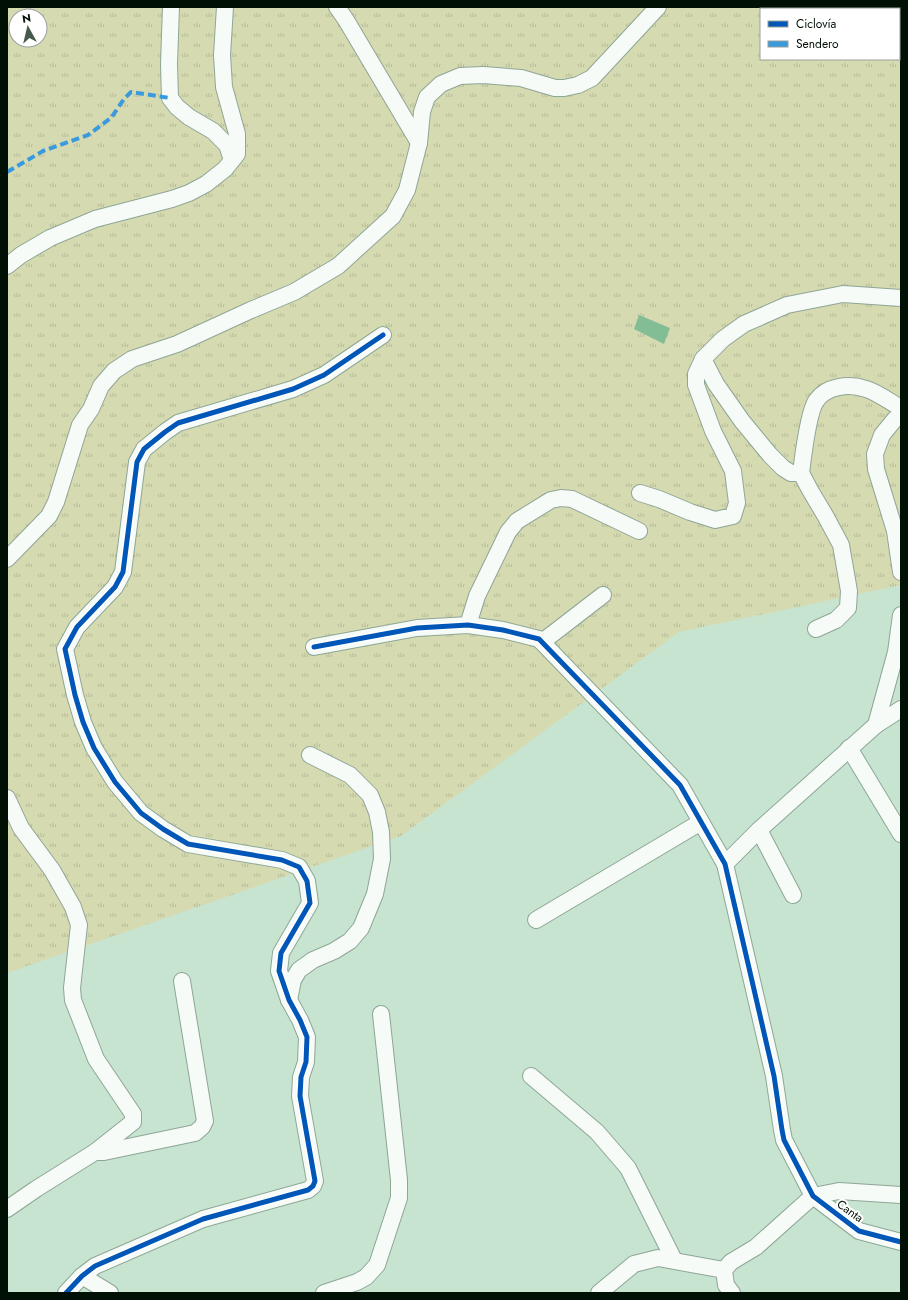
<svg xmlns="http://www.w3.org/2000/svg" width="908" height="1300" font-family="Jost,sans-serif">
	<style>
		.grass { fill: url(#grass-tufts); fill-rule: evenodd }
		.water { fill: #83bd96 }
		.lines { fill: none; stroke-linecap: round; stroke-linejoin: round }
		.minor-casing { stroke: #8ea696; stroke-width: 18 }
		.minor { stroke: #f6fbf8; stroke-width: 16 }
		.quiet { stroke: #399add; stroke-width: 4; stroke-dasharray: 8 4; stroke-linecap: butt }
		.cycleway-casing { stroke: #fff; stroke-width: 8 }
		.cycleway { stroke: #0057b8; stroke-width: 5 }
		.labels { text-anchor: middle; dominant-baseline: central; stroke-width: 4; stroke-linejoin: round; paint-order: stroke }
		.street-label { font-size: 12px; fill: #001004; stroke: #fff }
	</style>
	<defs>
		<pattern id="grass-tufts" width="24" height="20" patternUnits="userSpaceOnUse"><rect width="24" height="20" fill="#d6dab1"/><path d="M3 7l-1-3M5 7V3M7 7l1-3M15 17l-1-3M17 17v-4M19 17l1-3" fill="none" stroke="#b6ba97"/></pattern>
	</defs>
	<rect width="100%" height="100%" fill="#c6e4cf"/>
	<path class="grass" d="M7 7H901V585L679 632 401 836 7 973ZM761 9H899V59H761ZM16 16H40V40H16Z"/>
	<path class="water" d="M639 315 670 328 664 344 634 329Z"/>
	<g class="lines">
		<defs>
			<g id="minor">
				<path d="M171 7 169 64 170 98 177 107 189 117 213 131 227 145 232 160"/>
				<path d="M337 7 346 20 419 143"/>
				<path d="M899 22 901 20"/>
				<path d="M7 266 21 255 50 238 95 219 172 199 189 193 206 184 225 169 237 154V134L224 87 222 55 225 7"/>
				<path d="M901 298 843 294 787 305 744 324 723 339 703 359 716 384 742 421 770 455 783 468 791 473H801C803 457 808 413 816 401 826 386 849 383 866 389 877 392 890 402 901 408"/>
				<path d="M901 416 895 419 882 435 875 454 876 469 895 531 901 572"/>
				<path d="M801 473 810 490 826 517 841 545 849 591 848 608 836 620 816 629"/>
				<path d="M640 493 659 499 690 512 715 520 733 516 737 503 733 471 713 431 696 385V374L703 359"/>
				<path d="M7 559 49 516 56 502 80 425 91 409 101 386 114 371 132 359 177 344 251 310 294 292 338 266 393 216 407 190 419 143 422 112 427 97 441 84 460 76 483 75 521 78 555 88H564L578 85 592 78 658 7"/>
				<path d="M468 625 477 596 508 532 517 521 551 500 561 498 572 499 639 531"/>
				<path d="M542 642 603 595"/>
				<path d="M314 647 417 628 468 625 503 630 539 639 680 785 725 864 774 1076 782 1130 784 1140 813 1196 859 1231 901 1242"/>
				<path d="M876 725 901 709"/>
				<path d="M849 748 901 834"/>
				<path d="M7 798 21 828 52 870 73 907 79 925 72 988 73 1000 96 1059 133 1114V1122L95 1152 36 1189 7 1209"/>
				<path d="M759 830 793 895"/>
				<path d="M725 864 759 830 876 725 896 652 901 615"/>
				<path d="M536 920 701 822"/>
				<path d="M289 1000 293 980 299 970 313 960 334 951 350 941 361 928 375 894 382 859 381 832 377 812 370 795 350 775 310 755"/>
				<path d="M531 1076 597 1132 628 1168 674 1260"/>
				<path d="M95 1152H104L195 1133 202 1127 205 1121 182 981"/>
				<path d="M82 1276 110 1293"/>
				<path d="M66 1293 82 1276 95 1266 203 1219 308 1190 313 1186 315 1181 300 1096 301 1077 306 1062 307 1037 300 1020 289 1000 279 971 281 953 310 903 307 881 299 867 282 860 188 844 163 829 141 813 115 782 94 748 83 722 75 695 65 649 77 627 115 587 123 572 137 462 144 449 165 432 178 423 293 389 324 375 383 335"/>
				<path d="M324 1293 357 1282 366 1277 377 1265 399 1198V1180L381 1014"/>
				<path d="M599 1293 634 1264 658 1258 724 1270"/>
				<path d="M732 1293 726 1285 724 1270 731 1262 756 1247 813 1196 839 1191 901 1195"/>
			</g>
		</defs>
		<use href="#minor" class="minor-casing"/>
		<use href="#minor" class="minor"/>
		<path class="quiet" d="M7 172 43 151 88 135 111 118 124 99 131 92 170 98"/>
		<defs>
			<g id="cycleway">
				<path d="M314 647 417 628 468 625 503 630 539 639 680 785 725 864 774 1076 782 1130 784 1140 813 1196 859 1231 901 1242"/>
				<path d="M66 1293 82 1276 95 1266 203 1219 308 1190 313 1186 315 1181 300 1096 301 1077 306 1062 307 1037 300 1020 289 1000 279 971 281 953 310 903 307 881 299 867 282 860 188 844 163 829 141 813 115 782 94 748 83 722 75 695 65 649 77 627 115 587 123 572 137 462 144 449 165 432 178 423 293 389 324 375 383 335"/>
			</g>
		</defs>
		<use href="#cycleway" class="cycleway-casing"/>
		<use href="#cycleway" class="cycleway"/>
	</g>
	<g class="labels">
		<g class="street-label">
			<text transform="translate(850 1211) rotate(36)">Canta</text>
		</g>
	</g>
	<rect width="908" height="1300" fill="none" stroke="#001004" stroke-width="16"/>
	<rect x="760" y="8" width="140" height="52" fill="#ffffff" stroke="#999f9b"/>
	<rect x="768" y="21" width="20" height="6" fill="#0057b8" stroke="#999f9b"/>
	<text x="796" y="28" font-size="12" fill="#001004">Ciclovía</text>
	<rect x="768" y="41" width="20" height="6" fill="#399add" stroke="#999f9b"/>
	<text x="796" y="48" font-size="12" fill="#001004">Sendero</text>
	<g transform="translate(28 28) rotate(352)"><circle r="19" fill="#ffffff" stroke="#999f9b"/>
	<path d="M0-3L7 15L0 10L-7 15Z" fill="#455a4b"/>
	<text y="-6" font-size="11" font-weight="bold" text-anchor="middle" fill="#001004">N</text>
	</g>
</svg>
